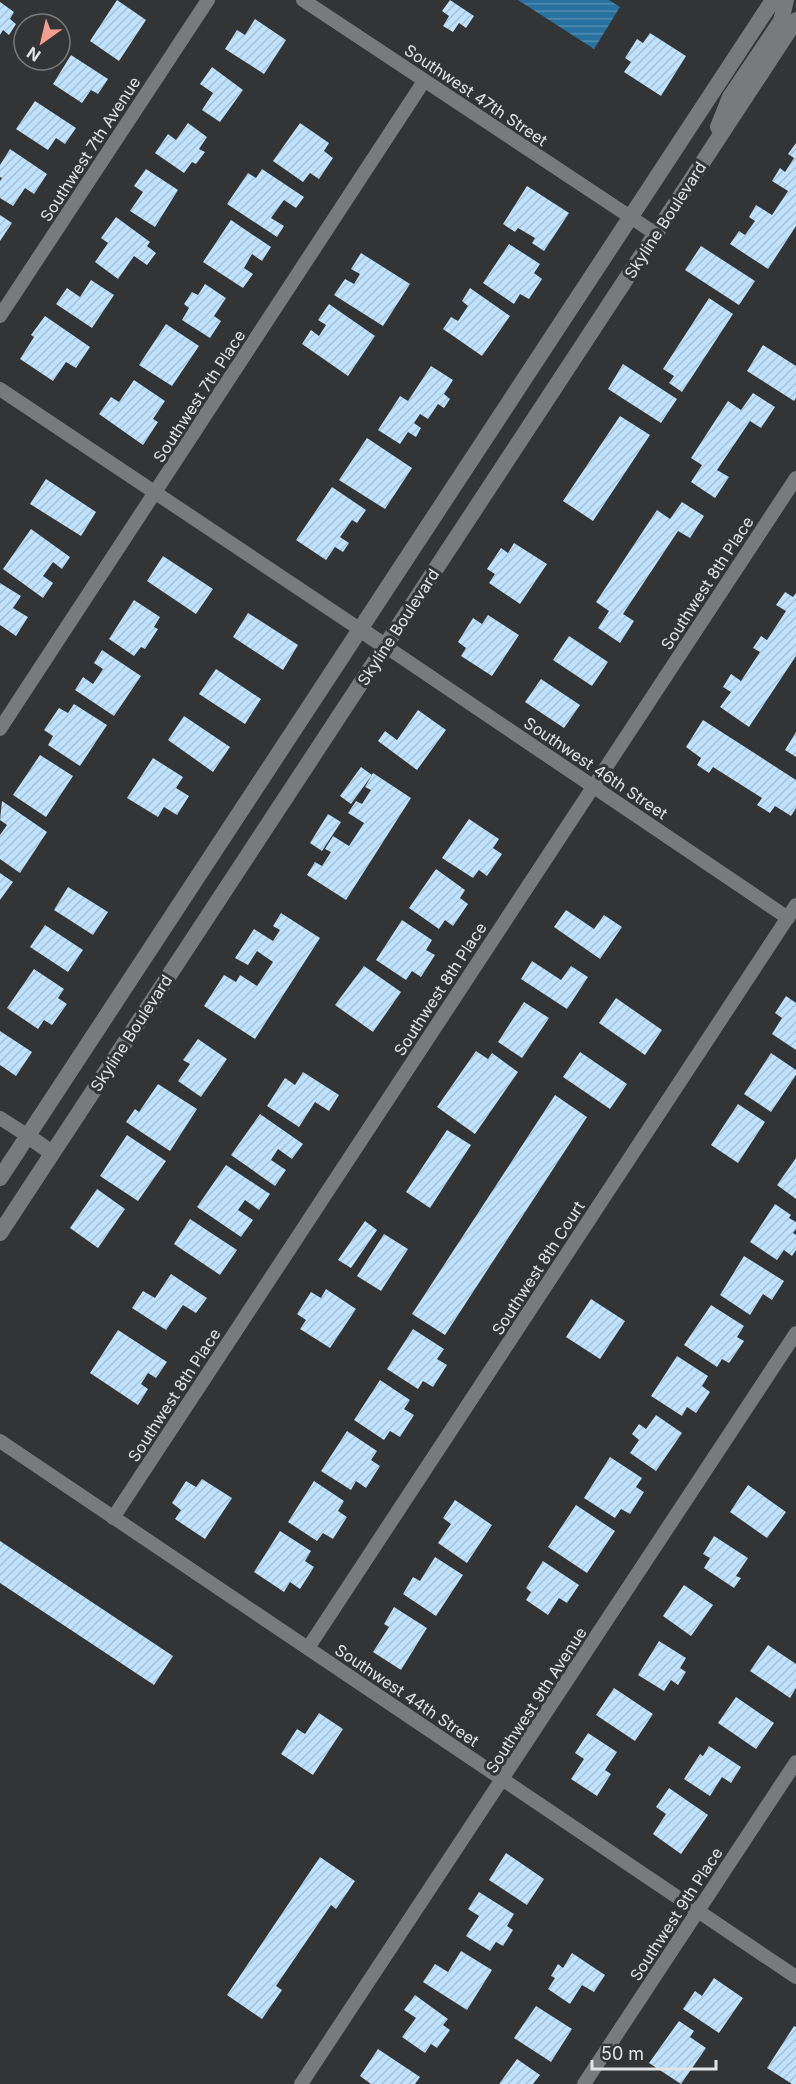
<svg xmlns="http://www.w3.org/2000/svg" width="796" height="2084" font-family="Inter,sans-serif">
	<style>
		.water { fill: url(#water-rules) }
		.building { fill: url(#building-hatch) }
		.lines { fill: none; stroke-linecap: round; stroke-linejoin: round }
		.minor { stroke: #787b7d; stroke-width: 14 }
		.tertiary { stroke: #787b7d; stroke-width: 16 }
		.labels { text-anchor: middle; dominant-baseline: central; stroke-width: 6; stroke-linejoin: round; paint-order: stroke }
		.street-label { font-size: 16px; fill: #e2e4e5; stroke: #323436 }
	</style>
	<defs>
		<pattern id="water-rules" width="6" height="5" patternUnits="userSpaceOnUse" patternTransform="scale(1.5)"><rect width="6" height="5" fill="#29719f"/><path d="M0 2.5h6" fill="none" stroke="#528cb1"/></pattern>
		<pattern id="building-hatch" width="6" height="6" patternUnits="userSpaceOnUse" patternTransform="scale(1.5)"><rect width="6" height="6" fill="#bfe1fb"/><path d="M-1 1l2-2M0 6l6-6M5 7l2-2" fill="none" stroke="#a6c2d7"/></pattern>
	</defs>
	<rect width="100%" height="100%" fill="#323436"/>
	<path class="water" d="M518 0H609L620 7 594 49Z"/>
	<g class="building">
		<path d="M117 0 146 20 119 61 90 41Z"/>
		<path d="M450 0 474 16 466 28 459 23 453 32 443 26 449 16 442 11Z"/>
		<path d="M0 2 14 12 10 19 16 24 9 35 3 30 0 35Z"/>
		<path d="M255 19 286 40 264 74 225 49 237 30 245 35Z"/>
		<path d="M650 33 686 56 661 96 624 72 631 62 625 58 637 39 643 43Z"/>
		<path d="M71 55 108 79 98 94 91 90 82 103 53 84Z"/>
		<path d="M212 67 243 90 220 122 202 110 213 93 200 84Z"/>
		<path d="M35 101 76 128 65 144 56 138 48 150 16 129Z"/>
		<path d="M188 123 207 137 199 149 205 152 196 164 192 162 184 173 155 153 168 134 176 140Z"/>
		<path d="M300 123 329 143 324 151 333 158 319 179 310 173 303 182 273 161Z"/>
		<path d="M796 143V226L768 269 730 244 739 231 745 235 755 221 749 217 756 205 772 215 788 191 772 181 780 168 785 172 794 158 788 154Z"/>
		<path d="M10 149 47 174 34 194 25 188 13 206 0 198V181L2 178 0 177V165Z"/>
		<path d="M146 169 178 190 155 227 130 211 143 192 134 186Z"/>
		<path d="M262 169 304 197 296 208 284 200 271 218 284 226 277 237 227 204 248 173 256 178Z"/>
		<path d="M527 186 569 213 544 251 532 243 535 238 518 228 515 232 503 224Z"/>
		<path d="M0 215 12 223 0 241Z"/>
		<path d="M116 217 150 242 147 246 156 253 147 265 134 256 118 279 95 262 108 243 101 238Z"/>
		<path d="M231 220 271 247 262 261 252 254 244 268 253 274 243 288 203 262Z"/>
		<path d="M509 244 540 264 534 273 542 279 529 299 520 294 514 304 483 283Z"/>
		<path d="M701 246 755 281 739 305 685 270Z"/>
		<path d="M361 253 410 284 383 326 334 295 345 279 354 284 360 274 351 269Z"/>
		<path d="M91 280 114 295 92 328 56 304 67 288 80 297Z"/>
		<path d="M205 284 226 298 214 316 221 321 210 338 182 320 189 308 184 304 192 292 198 295Z"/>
		<path d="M470 288 510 316 482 356 443 329 451 317 458 321 468 306 462 301Z"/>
		<path d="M709 298 733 314 682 392 669 383 674 376 663 369Z"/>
		<path d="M329 304 375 336 348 376 302 344 311 330 319 336 326 325 318 320Z"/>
		<path d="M45 316 90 347 76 368 66 362 53 381 20 359 34 337 31 335Z"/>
		<path d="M166 324 199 346 172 386 139 365Z"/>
		<path d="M763 345 796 366V398L794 401 747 371Z"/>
		<path d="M623 364 677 399 661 423 608 389Z"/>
		<path d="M431 366 453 380 444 394 450 399 444 408 438 404 428 419 420 414 414 423 421 428 416 437 408 432 400 444 378 430 400 396 408 401Z"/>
		<path d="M134 380 165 401 153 419 158 422 143 445 99 414 111 397 119 402Z"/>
		<path d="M753 393 775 407 761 428 750 421 717 470 729 477 715 498 691 482 702 465 691 458 728 401 741 410Z"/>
		<path d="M620 416 650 435 593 521 563 501Z"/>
		<path d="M367 438 412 468 385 509 339 480Z"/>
		<path d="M46 479 96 512 81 536 30 504Z"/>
		<path d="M332 487 366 510 357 523 352 520 340 537 349 543 343 552 335 547 326 560 296 540Z"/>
		<path d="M682 502 704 516 690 538 678 531 623 614 634 621 620 643 598 628 609 611 596 602 657 510 670 519Z"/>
		<path d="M31 529 70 557 62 569 53 562 43 576 53 583 43 598 3 569Z"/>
		<path d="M514 543 547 564 520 604 489 583 495 574 487 569 501 548 508 553Z"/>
		<path d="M163 556 213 589 196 614 147 581Z"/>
		<path d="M0 583 21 596 13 608 28 617 16 636 0 625Z"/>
		<path d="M785 592 793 597 796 593V656L749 727 720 707 731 692 723 687 731 674 741 681 760 652 753 648 761 636 767 640 786 611 776 605Z"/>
		<path d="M134 600 160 617 154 627 158 629 145 649 141 647 134 656 109 639Z"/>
		<path d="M248 613 298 645 283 670 233 637Z"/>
		<path d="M488 615 519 635 492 676 461 656 466 648 458 642 473 618 482 624Z"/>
		<path d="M569 636 608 662 592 686 553 660Z"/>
		<path d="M102 650 141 676 114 716 75 690 83 677 93 684 103 669 94 663Z"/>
		<path d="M216 669 261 699 245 724 199 694Z"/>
		<path d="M541 679 580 705 564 728 525 702Z"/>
		<path d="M74 704 107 725 80 766 48 745 53 736 44 730 59 708 68 713Z"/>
		<path d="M418 710 446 730 417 770 378 741 385 731 397 740Z"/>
		<path d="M184 716 230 747 213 772 168 740Z"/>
		<path d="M703 720 796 780V808L791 816 775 806 770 813 757 805 762 798 713 767 709 773 697 765 701 758 686 747Z"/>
		<path d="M796 732V757L785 750Z"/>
		<path d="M40 755 73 776 46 817 13 795Z"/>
		<path d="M153 758 183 777 176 788 189 796 177 815 164 807 158 817 127 798Z"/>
		<path d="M361 767 372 775 351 804 340 796Z"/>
		<path d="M373 773 411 798 346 900 307 875 315 862 322 866 331 852 325 849 333 836 349 846 364 823 348 813 356 801 362 804 371 790 365 787Z"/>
		<path d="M2 801 47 832 20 873 0 859V835L7 825 0 820Z"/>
		<path d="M328 814 341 822 322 851 310 843Z"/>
		<path d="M469 819 499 839 493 848 502 854 487 876 479 870 473 878 442 858Z"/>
		<path d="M436 869 465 890 460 898 468 904 453 926 445 920 439 929 409 908Z"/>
		<path d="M0 873 13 882 0 900Z"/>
		<path d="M68 887 108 912 93 935 54 910Z"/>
		<path d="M566 910 594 929 604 915 622 927 600 959 554 927Z"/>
		<path d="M281 913 320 938 255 1039 204 1006 224 975 236 982 240 975 257 986 273 962 257 951 248 965 235 958 254 929 273 941 280 930 273 926Z"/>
		<path d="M402 920 432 940 426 950 435 955 421 977 412 971 406 980 376 960Z"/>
		<path d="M45 925 83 950 68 972 30 947Z"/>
		<path d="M532 961 561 980 571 966 588 977 567 1009 521 979Z"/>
		<path d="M364 966 401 992 373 1032 335 1005Z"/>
		<path d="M34 969 64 989 58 998 67 1004 52 1025 44 1020 38 1029 7 1008Z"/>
		<path d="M786 996 796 1003V1050L772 1034 782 1018 775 1013Z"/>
		<path d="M616 998 662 1030 645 1055 599 1023Z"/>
		<path d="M524 1002 549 1018 522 1058 498 1042Z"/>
		<path d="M0 1031 32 1052 16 1076 0 1065Z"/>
		<path d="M198 1039 227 1059 201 1097 178 1081 190 1064 183 1060Z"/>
		<path d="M476 1051 488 1059 492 1053 518 1072 475 1134 437 1107Z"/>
		<path d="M580 1052 627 1084 610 1109 563 1077Z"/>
		<path d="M771 1053 796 1070V1075L771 1112 744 1094Z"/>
		<path d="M303 1072 339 1095 329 1111 315 1102 299 1127 267 1106 285 1078 295 1085Z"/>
		<path d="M158 1084 197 1109 170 1151 126 1122 135 1109 139 1112Z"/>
		<path d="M555 1095 587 1117 445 1335 412 1314Z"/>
		<path d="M738 1104 765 1122 738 1163 711 1145Z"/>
		<path d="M260 1114 303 1144 292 1159 278 1149 271 1160 286 1170 275 1186 231 1155Z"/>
		<path d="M447 1130 471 1145 430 1208 406 1192Z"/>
		<path d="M127 1135 166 1161 138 1201 100 1176Z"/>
		<path d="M796 1158V1199L777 1185Z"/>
		<path d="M226 1165 270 1194 259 1210 245 1200 238 1210 253 1220 241 1237 197 1207Z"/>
		<path d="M97 1189 125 1209 98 1248 70 1228Z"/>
		<path d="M775 1204 791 1215 789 1218 796 1222V1229L793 1233 796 1235V1250L792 1256 784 1250 777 1260 750 1242Z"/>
		<path d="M190 1219 237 1250 220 1275 174 1244Z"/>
		<path d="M365 1221 377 1230 351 1268 338 1260Z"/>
		<path d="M384 1234 408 1249 381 1291 357 1276Z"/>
		<path d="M744 1256 784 1281 772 1300 763 1294 750 1315 720 1295Z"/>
		<path d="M171 1274 207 1298 196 1313 183 1305 166 1330 132 1308 143 1291 155 1298Z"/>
		<path d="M326 1289 356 1309 330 1348 300 1329 306 1320 297 1314 311 1292 321 1298Z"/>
		<path d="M591 1299 625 1321 600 1359 566 1337Z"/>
		<path d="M711 1305 744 1326 737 1337 744 1341 729 1363 722 1359 717 1367 684 1345Z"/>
		<path d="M413 1329 444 1349 437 1359 447 1365 433 1387 423 1381 418 1389 387 1369Z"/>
		<path d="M118 1330 167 1362 156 1378 148 1373 141 1384 148 1389 138 1405 90 1373Z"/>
		<path d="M677 1356 708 1376 702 1386 710 1392 696 1413 687 1407 682 1416 651 1396Z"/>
		<path d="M380 1380 410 1400 404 1409 414 1415 400 1437 390 1431 384 1440 354 1420Z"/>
		<path d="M656 1415 682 1433 656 1471 630 1453 639 1440 632 1434 639 1424 646 1429Z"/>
		<path d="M347 1431 377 1451 371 1460 380 1466 366 1488 356 1481 351 1490 321 1471Z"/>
		<path d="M610 1457 642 1478 636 1487 644 1492 630 1514 621 1509 615 1518 584 1498Z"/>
		<path d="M202 1479 232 1498 205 1539 175 1519 181 1510 172 1503 186 1481 196 1487Z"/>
		<path d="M314 1481 344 1501 338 1511 347 1517 333 1539 323 1533 317 1541 288 1522Z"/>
		<path d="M748 1485 786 1512 767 1538 730 1512Z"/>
		<path d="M455 1500 492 1525 467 1563 438 1543 451 1524 443 1518Z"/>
		<path d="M576 1505 615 1531 587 1573 548 1547Z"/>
		<path d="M280 1531 311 1551 305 1561 314 1567 300 1589 290 1582 284 1592 254 1572Z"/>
		<path d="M714 1536 748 1558 736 1576 741 1578 734 1588 704 1568 710 1558 703 1554Z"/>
		<path d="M0 1541 173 1656 154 1685 0 1583Z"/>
		<path d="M435 1557 463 1575 436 1616 403 1594 413 1577 420 1581Z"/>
		<path d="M543 1561 579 1585 567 1603 559 1598 548 1615 526 1600 531 1592 526 1588Z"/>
		<path d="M684 1585 713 1605 691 1636 663 1616Z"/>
		<path d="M394 1607 427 1628 401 1670 373 1652 389 1627 384 1624Z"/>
		<path d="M659 1641 686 1658 680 1668 686 1672 678 1685 671 1680 664 1691 638 1675Z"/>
		<path d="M768 1645 796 1664V1688L790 1698 750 1671Z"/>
		<path d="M614 1688 653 1714 635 1741 596 1715Z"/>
		<path d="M736 1697 774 1723 756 1749 718 1723Z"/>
		<path d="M319 1713 343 1729 313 1775 281 1754 297 1729 305 1734Z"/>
		<path d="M588 1733 617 1752 605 1770 611 1774 597 1796 571 1779 584 1759 575 1753Z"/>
		<path d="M709 1746 741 1767 731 1783 722 1777 710 1796 684 1779 700 1754 703 1756Z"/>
		<path d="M669 1788 708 1815 681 1854 653 1834 666 1814 656 1807Z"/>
		<path d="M506 1853 544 1879 527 1905 489 1880Z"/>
		<path d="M320 1857 355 1881 336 1909 331 1905 276 1986 282 1990 262 2019 227 1995Z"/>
		<path d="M479 1892 514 1914 507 1926 513 1930 503 1946 496 1942 490 1951 466 1936 479 1916 468 1909Z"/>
		<path d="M461 1951 492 1970 467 2010 423 1982 435 1964 448 1972Z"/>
		<path d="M572 1953 605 1975 594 1992 582 1985 570 2004 548 1989 555 1978 551 1976 558 1964 563 1968Z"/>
		<path d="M714 1978 743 1998 719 2033 683 2009 695 1991 702 1996Z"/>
		<path d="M415 1995 448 2019 443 2025 450 2030 437 2048 431 2044 425 2053 402 2037 416 2018 404 2010Z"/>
		<path d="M536 2006 572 2029 551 2062 514 2038Z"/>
		<path d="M679 2021 694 2031 690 2037 706 2048 681 2084 649 2063Z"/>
		<path d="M794 2026 796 2027V2084H792L767 2068Z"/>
		<path d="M378 2049 420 2077 415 2084H371L360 2076Z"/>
		<path d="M517 2059 540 2075 533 2084H499Z"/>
	</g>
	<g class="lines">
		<g class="minor">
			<path d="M303 0 656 234"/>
			<path d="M0 316 208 0"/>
			<path d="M0 389 361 630"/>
			<path d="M385 646 788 918"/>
			<path d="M0 729 424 81"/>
			<path d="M0 1118 28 1136"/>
			<path d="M0 1441 796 1977"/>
			<path d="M113 1518 796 478"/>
			<path d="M308 1648 796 905"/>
			<path d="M301 2084 796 1333"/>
			<path d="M584 2084 796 1762"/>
		</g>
		<g class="tertiary">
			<path d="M718 127 730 97 781 21 786 0"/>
			<path d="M361 630 385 646"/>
			<path d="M28 1136 52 1153"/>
			<path d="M0 1178 773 0"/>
			<path d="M0 1233 796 20"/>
		</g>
	</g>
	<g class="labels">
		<g class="street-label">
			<text transform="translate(476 95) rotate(34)">Southwest 47th Street</text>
			<text transform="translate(90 149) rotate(-57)">Southwest 7th Avenue</text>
			<text transform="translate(665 220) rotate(-57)">Skyline Boulevard</text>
			<text transform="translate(199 396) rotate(-57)">Southwest 7th Place</text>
			<text transform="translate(707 583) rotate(-57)">Southwest 8th Place</text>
			<text transform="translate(398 627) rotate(-57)">Skyline Boulevard</text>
			<text transform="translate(596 768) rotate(34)">Southwest 46th Street</text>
			<text transform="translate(440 989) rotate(-57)">Southwest 8th Place</text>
			<text transform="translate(131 1033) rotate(-57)">Skyline Boulevard</text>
			<text transform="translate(538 1268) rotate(-57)">Southwest 8th Court</text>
			<text transform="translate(174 1395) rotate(-57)">Southwest 8th Place</text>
			<text transform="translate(407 1695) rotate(34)">Southwest 44th Street</text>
			<text transform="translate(536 1700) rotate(-57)">Southwest 9th Avenue</text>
			<text transform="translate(676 1914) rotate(-57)">Southwest 9th Place</text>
		</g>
	</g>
	<g transform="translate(42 42) rotate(214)"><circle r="28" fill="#323436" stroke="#787a7c" stroke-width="1.5"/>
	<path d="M0-4.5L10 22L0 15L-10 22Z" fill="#f49d8d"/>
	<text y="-9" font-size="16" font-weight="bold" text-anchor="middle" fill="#e2e4e5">N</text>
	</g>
	<path d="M592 2060v9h124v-9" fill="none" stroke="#e2e4e5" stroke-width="3"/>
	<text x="601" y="2060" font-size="18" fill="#e2e4e5" stroke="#323436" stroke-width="4.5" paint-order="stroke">50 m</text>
</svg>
